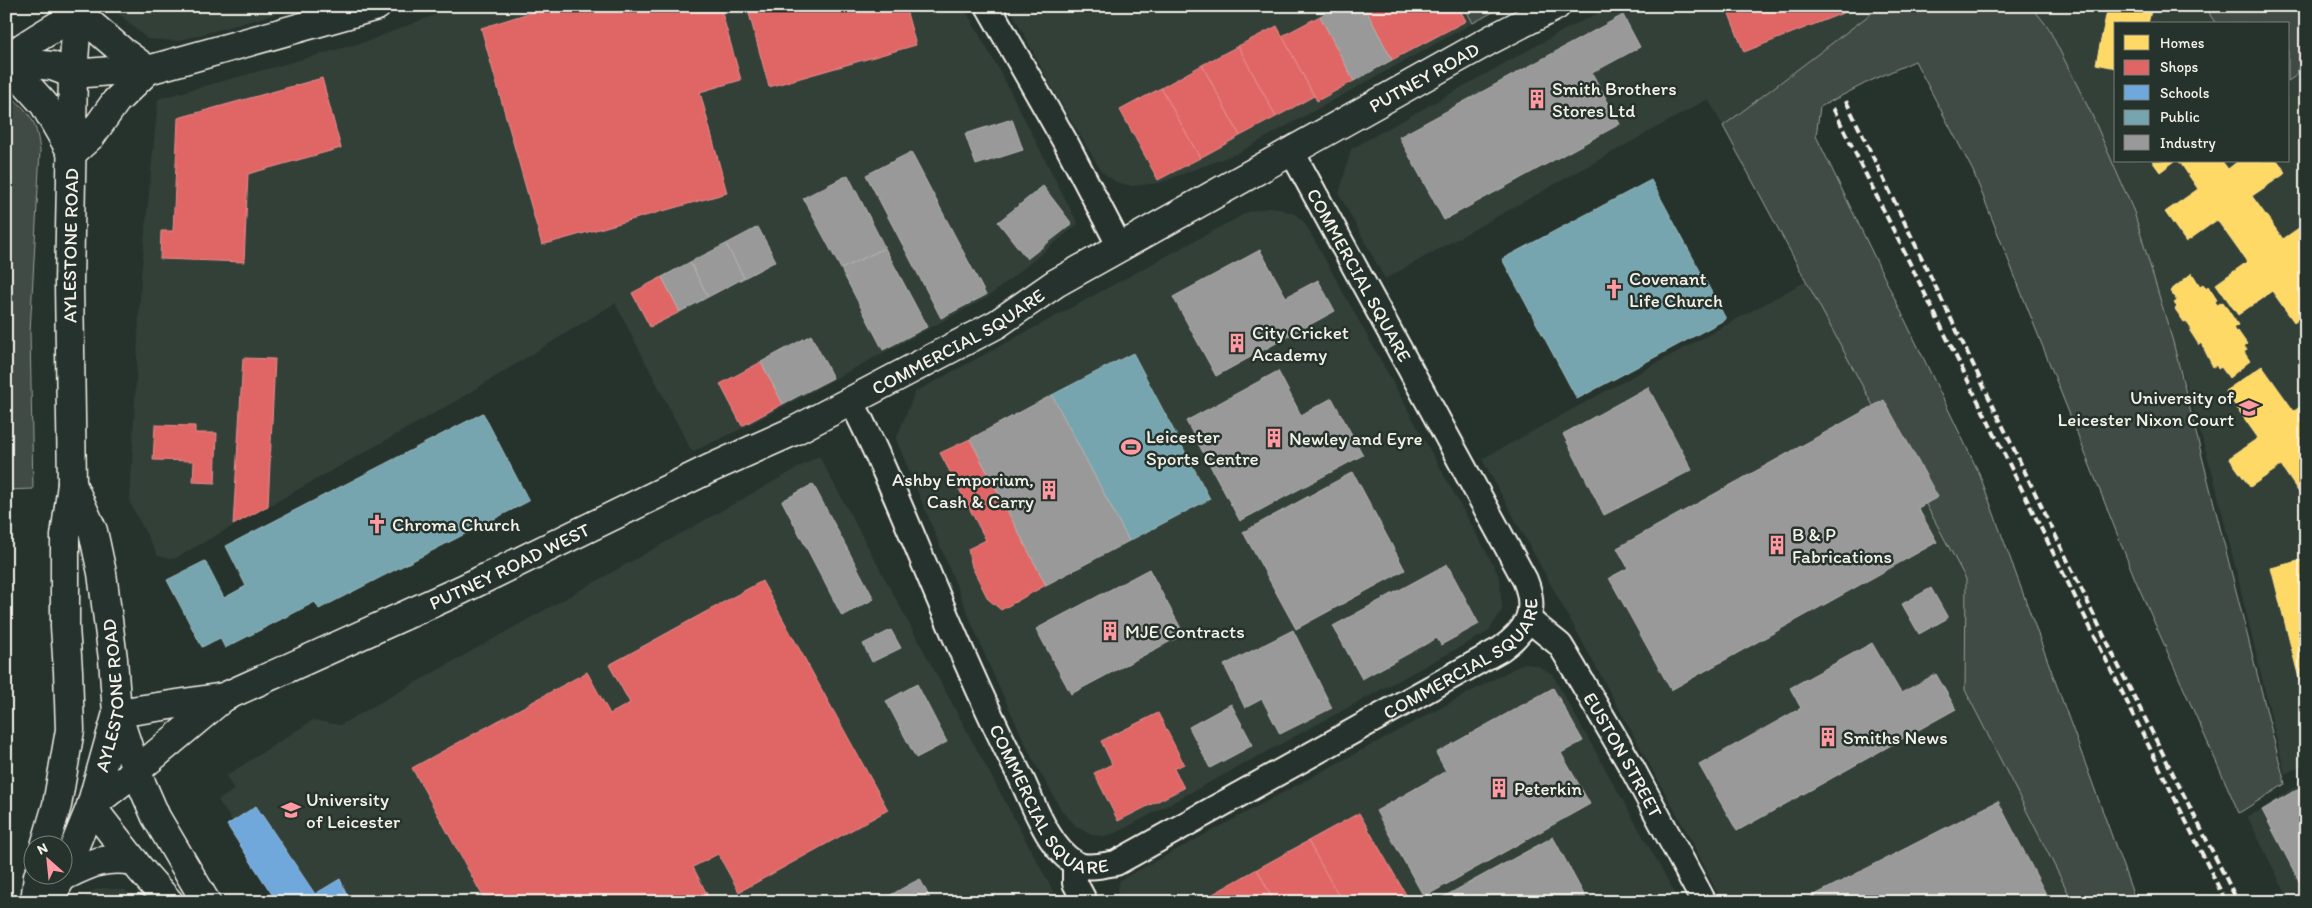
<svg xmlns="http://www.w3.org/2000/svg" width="2312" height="908" font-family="Itim,sans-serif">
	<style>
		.built { fill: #333f39 }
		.green { fill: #414b45; stroke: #9a9e96 }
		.homes { fill: #ffd966; stroke: #fce08d }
		.shops { fill: #e06666; stroke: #e6908d }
		.schools { fill: #6fa8dc; stroke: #97bee0 }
		.public { fill: #76a5af; stroke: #9cbcc0 }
		.industry { fill: #999; stroke: #b4b3b1 }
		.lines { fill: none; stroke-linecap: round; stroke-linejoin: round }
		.street-casing { stroke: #f4f1e8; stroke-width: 28 }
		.secondary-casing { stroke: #f4f1e8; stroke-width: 31 }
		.primary-casing { stroke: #f4f1e8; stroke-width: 31 }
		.street { stroke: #26332d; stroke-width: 24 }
		.secondary { stroke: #26332d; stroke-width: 28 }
		.primary { stroke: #26332d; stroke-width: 28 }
		.rail { stroke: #f4f1e8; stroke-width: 4; stroke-dasharray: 8 4; stroke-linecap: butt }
		.labels { text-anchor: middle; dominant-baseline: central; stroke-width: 5; stroke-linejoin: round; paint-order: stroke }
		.street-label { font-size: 19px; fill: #f4f1e8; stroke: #26332d }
		.poi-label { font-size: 19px; fill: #f4f1e8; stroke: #26332d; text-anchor: start }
	</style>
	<rect width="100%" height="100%" fill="#26332d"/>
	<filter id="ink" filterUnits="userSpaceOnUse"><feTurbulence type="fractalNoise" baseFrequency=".02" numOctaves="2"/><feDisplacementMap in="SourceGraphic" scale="10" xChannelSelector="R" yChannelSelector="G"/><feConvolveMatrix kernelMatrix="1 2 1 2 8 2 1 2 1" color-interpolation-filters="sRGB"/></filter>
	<g filter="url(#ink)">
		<g class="built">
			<path d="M116 6H305L178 41 147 39 116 11Z"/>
			<path d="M457 6H963L1002 75 1078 224 988 297 739 430 692 452 615 303 456 401 174 559 158 556 130 503 141 276 158 99 368 41Z"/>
			<path d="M1009 6H1464L1473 23 1238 153 1159 183 1132 186 1116 182 1102 172 1053 90Z"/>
			<path d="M1612 6H1881L1723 126 1708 99 1385 279 1339 194 1351 149 1568 28Z"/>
			<path d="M2031 6H2208L2210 15 2216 24H2116V161H2288V81L2297 75 2300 56 2306 44V763L2285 774 2213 475 2134 212 2091 113 2048 27Z"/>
			<path d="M1272 207 1295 214 1304 222 1311 234 1493 564 1500 579 1502 610 1488 632 1116 833 1105 836 1091 835 1076 826 1062 811 1032 758 989 665 896 439 915 392 1248 212Z"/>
			<path d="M1806 281 1966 579 1965 690 2073 902H1722L1692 842 1482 459Z"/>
			<path d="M819 456 1059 902H277L227 825 232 821 218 800 234 790 226 776 313 720 340 725Z"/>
			<path d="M1524 663 1538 666 1552 674 1680 902H1115L1120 880Z"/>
			<path d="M2306 779V902H2290L2247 816 2262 810Z"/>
			<path d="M102 888 125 890 139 902H82L92 891Z"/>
		</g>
		<g class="green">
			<path d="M1464 6H1504L1473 23Z"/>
			<path d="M1881 6H2031L2048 27 2091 113 2134 212 2173 342 2285 784 2239 813 2135 579 1973 171 1915 61 1868 82 1820 107 1816 136 1979 473 2136 902H2073L1965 690 1966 579 1723 126Z"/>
			<path d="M2208 6H2306V44L2300 56 2297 75 2288 81V24H2216L2210 15Z"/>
			<path d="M6 92C30 113 36 118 40 151L30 332 33 489 6 490Z"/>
		</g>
		<g class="homes">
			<path d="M2108 6H2152L2148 24H2116V68L2096 64Z"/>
			<path d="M2152 161H2175L2160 172Z"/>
			<path d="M2179 161H2222L2228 169 2238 161H2278L2286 173 2252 196 2283 239 2306 223V313L2294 322 2272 291 2238 315 2216 284 2247 262 2217 220 2186 242 2165 212 2198 189Z"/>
			<path d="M2192 273 2200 286 2203 284 2206 288 2208 286 2217 300 2215 301 2217 305 2223 302 2238 325 2233 328 2236 332 2238 331 2247 344 2244 346 2247 350 2244 352 2250 361 2229 378 2221 367 2218 369 2216 365 2213 367 2201 343 2199 345 2190 331 2192 330 2186 321 2184 322 2175 309 2177 307 2174 303 2177 301 2170 291Z"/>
			<path d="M2262 366 2294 411 2306 403V490L2300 494 2281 466 2250 487 2229 458 2258 438 2225 391Z"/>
			<path d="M2306 559V706L2271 568Z"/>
		</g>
		<g class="shops">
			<path d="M551 6H720L741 80 700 92 727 193 542 245 481 28Z"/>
			<path d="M747 6H905L916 45 769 87Z"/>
			<path d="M1364 6H1458L1466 21 1392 60Z"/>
			<path d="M1726 6H1846L1848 11 1744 52Z"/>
			<path d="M1320 16 1354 81 1317 101 1282 36Z"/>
			<path d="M1277 26 1314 96 1276 117 1238 46Z"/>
			<path d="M1238 46 1276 117 1240 136 1202 65Z"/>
			<path d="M1202 65 1240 136 1200 158 1161 88Z"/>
			<path d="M322 78 341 148 248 174 244 262 160 259 161 231H173L178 118Z"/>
			<path d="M1161 88 1200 158 1158 180 1120 110Z"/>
			<path d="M662 277 680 312 650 327 632 293Z"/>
			<path d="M243 358 275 359 268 506 233 525Z"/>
			<path d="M761 362 783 404 742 426 720 384Z"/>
			<path d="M155 425 195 426V433H217L215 483 193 482 194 461 153 460Z"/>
			<path d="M970 439 1046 585 1001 610 988 599 972 567 968 549 986 540 940 453Z"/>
			<path d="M762 581 888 810 739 892 718 854 693 867 711 902H486L412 768 587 672 610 714 630 703 609 665Z"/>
			<path d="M1158 713 1184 764 1174 769 1184 788 1118 821 1094 773 1112 764 1101 741Z"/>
			<path d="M1359 813 1408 898 1401 902H1342L1308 841Z"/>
			<path d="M1308 841 1342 902H1274L1257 869Z"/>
			<path d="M1257 869 1274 902H1206L1204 899Z"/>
		</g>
		<path class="schools" d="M256 806 315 894 340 879 350 902H277L227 825Z"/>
		<g class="public">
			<path d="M1651 180 1726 319 1577 399 1502 259Z"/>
			<path d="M1133 353 1210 499 1129 541 1052 395Z"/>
			<path d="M483 413 529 501 319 609 315 602 225 648 220 638 202 647 167 580 205 561 224 598 246 586 226 546Z"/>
		</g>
		<g class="industry">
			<path d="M1339 6H1364L1392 60 1354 81 1320 16Z"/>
			<path d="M1623 15 1640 47 1592 73 1620 124 1444 220 1399 137Z"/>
			<path d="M1012 119 1023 150 976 165 965 134Z"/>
			<path d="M911 152 986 295 941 318 866 175Z"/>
			<path d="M848 175 885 248 841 269 803 198Z"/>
			<path d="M1043 186 1072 224 1027 259 998 222Z"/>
			<path d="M758 227 776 261 744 278 726 244Z"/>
			<path d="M726 244 744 278 708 297 690 262Z"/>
			<path d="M885 248 927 327 883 350 841 269Z"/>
			<path d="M1260 250 1286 297 1318 280 1335 311 1216 376 1173 297Z"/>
			<path d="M690 262 708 297 680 312 662 277Z"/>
			<path d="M811 335 833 378 783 404 761 362Z"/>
			<path d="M1278 371 1301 415 1332 398 1363 455 1240 521 1186 421Z"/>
			<path d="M1648 387 1692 470 1604 515 1563 434Z"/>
			<path d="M1052 395 1129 541 1046 585 970 439Z"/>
			<path d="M1884 400 1938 497 1918 508 1937 542 1671 690 1609 578 1628 568 1617 548Z"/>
			<path d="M1353 472 1405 570 1296 629 1243 532Z"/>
			<path d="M813 484 874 599 842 616 782 501Z"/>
			<path d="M1447 564 1479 624 1441 645 1437 638 1362 679 1333 626Z"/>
			<path d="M1149 569 1184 634 1071 694 1036 629Z"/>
			<path d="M1931 588 1948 618 1919 634 1902 604Z"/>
			<path d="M891 630 901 648 872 662 863 644Z"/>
			<path d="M1293 630 1332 708 1280 734 1262 699 1245 708 1224 665Z"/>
			<path d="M1872 643 1901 693 1936 674 1956 709 1737 831 1699 765 1801 708 1790 688Z"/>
			<path d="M917 684 947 742 916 758 886 701Z"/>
			<path d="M1553 688 1583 741 1561 753 1590 804 1424 897 1376 811 1446 771 1436 753Z"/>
			<path d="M1231 704 1253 745 1210 768 1189 727Z"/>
			<path d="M2306 784V875L2298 879 2262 810Z"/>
			<path d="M1998 801 2050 902H1801Z"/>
			<path d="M1553 837 1588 902H1434Z"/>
			<path d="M2306 875V893L2298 879Z"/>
			<path d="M920 879 932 902H878L912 883Z"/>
		</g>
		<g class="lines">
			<defs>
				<g id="street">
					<path d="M988 6 1067 145 1120 247"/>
					<path id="s1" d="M852 402C891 479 922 561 957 641 977 687 998 733 1021 778 1033 803 1049 849 1075 863 1086 870 1104 865 1116 863L1501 649C1527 630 1538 612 1525 580L1292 152"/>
					<path id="s2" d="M1528 619 1560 645 1568 658 1631 766 1704 902"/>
					<path d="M1075 864V883L1085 902"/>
				</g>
				<g id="secondary">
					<path d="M6 60C28 41 54 29 78 13"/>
					<path d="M6 61 52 66 73 74"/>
					<path d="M6 62 44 104 72 153"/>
					<path d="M136 771 224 697"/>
					<path d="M91 806 140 869 169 902"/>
					<path id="s3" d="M206 902 156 817 136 771 117 713 224 697 461 590 709 469 794 431 997 324 1056 283 1492 39 1556 6"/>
				</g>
				<g id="primary">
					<path d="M73 74 124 70H148L377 6"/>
					<path d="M72 153 91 136 116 101 148 70 122 51 78 13"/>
					<path d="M91 806 136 771"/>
					<path id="s4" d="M45 846 57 805 70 730 68 671 65 627V536L72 484 69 284 73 74 78 6"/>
					<path d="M62 877C89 864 103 856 134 861"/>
					<path d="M35 902 38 876"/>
					<path id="s5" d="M48 902 62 877 91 806 117 713 113 659 102 573 93 531 72 484"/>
				</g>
			</defs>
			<use href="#street" class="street-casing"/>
			<use href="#secondary" class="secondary-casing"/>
			<use href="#primary" class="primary-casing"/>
			<use href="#street" class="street"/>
			<use href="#secondary" class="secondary"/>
			<use href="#primary" class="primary"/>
			<g class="rail">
				<path d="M1846 101 2118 665 2238 902"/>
				<path d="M1833 108 2226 902"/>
			</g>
		</g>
	</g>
	<defs>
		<symbol id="building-bare" viewBox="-9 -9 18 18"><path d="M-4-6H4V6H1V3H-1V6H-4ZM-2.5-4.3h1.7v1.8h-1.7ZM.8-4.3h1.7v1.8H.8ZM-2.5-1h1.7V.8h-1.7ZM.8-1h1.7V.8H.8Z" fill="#ff9aa2" stroke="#26332d" stroke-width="2.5" paint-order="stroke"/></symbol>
		<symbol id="church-bare" viewBox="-9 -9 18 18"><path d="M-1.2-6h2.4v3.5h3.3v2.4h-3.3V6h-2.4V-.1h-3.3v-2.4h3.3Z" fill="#ff9aa2" stroke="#26332d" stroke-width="2.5" paint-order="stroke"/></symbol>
		<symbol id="university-bare" viewBox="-9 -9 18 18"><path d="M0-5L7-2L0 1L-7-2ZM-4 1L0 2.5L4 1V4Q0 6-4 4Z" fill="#ff9aa2" stroke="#26332d" stroke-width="2.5" paint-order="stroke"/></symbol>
		<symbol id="stadium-bare" viewBox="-9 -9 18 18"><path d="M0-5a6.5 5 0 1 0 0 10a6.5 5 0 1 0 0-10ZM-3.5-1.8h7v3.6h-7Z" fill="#ff9aa2" stroke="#26332d" stroke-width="2.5" paint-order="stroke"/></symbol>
	</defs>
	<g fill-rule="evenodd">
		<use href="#building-bare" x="1523" y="85" width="28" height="28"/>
		<use href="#church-bare" x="1600" y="275" width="28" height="28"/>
		<use href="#building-bare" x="1223" y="329" width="28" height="28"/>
		<use href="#university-bare" x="2235" y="394" width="28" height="28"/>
		<use href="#building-bare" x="1260" y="424" width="28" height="28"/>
		<use href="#stadium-bare" x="1117" y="433" width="28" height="28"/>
		<use href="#building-bare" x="1035" y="476" width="28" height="28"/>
		<use href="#church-bare" x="363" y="510" width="28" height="28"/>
		<use href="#building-bare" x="1763" y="531" width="28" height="28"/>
		<use href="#building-bare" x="1096" y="617" width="28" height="28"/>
		<use href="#building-bare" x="1814" y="723" width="28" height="28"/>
		<use href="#building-bare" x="1485" y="774" width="28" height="28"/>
		<use href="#university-bare" x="277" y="796" width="28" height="28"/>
	</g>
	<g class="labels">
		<g class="street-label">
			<text stroke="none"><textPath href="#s3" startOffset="1670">PUTNEY ROAD</textPath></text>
			<text stroke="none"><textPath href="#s4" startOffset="604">AYLESTONE ROAD</textPath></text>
			<text transform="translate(1359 275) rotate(61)">COMMERCIAL SQUARE</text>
			<text stroke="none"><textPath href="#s3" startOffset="1134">COMMERCIAL SQUARE</textPath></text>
			<text stroke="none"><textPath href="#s3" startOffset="632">PUTNEY ROAD WEST</textPath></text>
			<text stroke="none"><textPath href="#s1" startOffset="961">COMMERCIAL SQUARE</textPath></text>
			<text stroke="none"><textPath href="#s5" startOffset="219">AYLESTONE ROAD</textPath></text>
			<text stroke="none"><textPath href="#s2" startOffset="168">EUSTON STREET</textPath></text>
			<text stroke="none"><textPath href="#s1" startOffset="451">COMMERCIAL SQUARE</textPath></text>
		</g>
		<g class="poi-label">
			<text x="1552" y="88">Smith Brothers<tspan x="1552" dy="22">Stores Ltd</tspan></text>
			<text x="1629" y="278">Covenant<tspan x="1629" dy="22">Life Church</tspan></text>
			<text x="1252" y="332">City Cricket<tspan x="1252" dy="22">Academy</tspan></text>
			<text x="2234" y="397" text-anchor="end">University of<tspan x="2234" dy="22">Leicester Nixon Court</tspan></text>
			<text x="1146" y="436">Leicester<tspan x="1146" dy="22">Sports Centre</tspan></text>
			<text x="1289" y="438">Newley and Eyre</text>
			<text x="1034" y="479" text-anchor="end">Ashby Emporium,<tspan x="1034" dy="22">Cash &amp; Carry</tspan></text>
			<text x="392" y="524">Chroma Church</text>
			<text x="1792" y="534">B &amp; P<tspan x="1792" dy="22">Fabrications</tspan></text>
			<text x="1125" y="631">MJE Contracts</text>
			<text x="1843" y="737">Smiths News</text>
			<text x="1514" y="788">Peterkin</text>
			<text x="306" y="799">University<tspan x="306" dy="22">of Leicester</tspan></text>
		</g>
	</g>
	<rect width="2312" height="908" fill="none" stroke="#26332d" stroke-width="25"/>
	<rect x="12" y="12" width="2287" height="883" fill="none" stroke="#f4f1e8" stroke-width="2" filter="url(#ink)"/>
	<rect x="2114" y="22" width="175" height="140" fill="#26332d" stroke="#787f78"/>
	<rect x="2124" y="35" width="25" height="15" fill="#ffd966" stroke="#787f78"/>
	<text x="2160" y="48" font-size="15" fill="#f4f1e8">Homes</text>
	<rect x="2124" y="60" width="25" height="15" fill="#e06666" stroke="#787f78"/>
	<text x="2160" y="72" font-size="15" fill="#f4f1e8">Shops</text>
	<rect x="2124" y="85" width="25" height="15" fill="#6fa8dc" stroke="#787f78"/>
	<text x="2160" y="98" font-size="15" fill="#f4f1e8">Schools</text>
	<rect x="2124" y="110" width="25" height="15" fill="#76a5af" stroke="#787f78"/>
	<text x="2160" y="122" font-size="15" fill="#f4f1e8">Public</text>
	<rect x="2124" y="135" width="25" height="15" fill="#999999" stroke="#787f78"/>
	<text x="2160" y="148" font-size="15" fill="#f4f1e8">Industry</text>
	<g transform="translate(48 860) rotate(333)"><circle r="24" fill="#26332d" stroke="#787f78"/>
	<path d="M0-4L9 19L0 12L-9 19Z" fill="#ff9aa2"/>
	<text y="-8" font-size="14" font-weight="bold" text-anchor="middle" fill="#f4f1e8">N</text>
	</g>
</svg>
